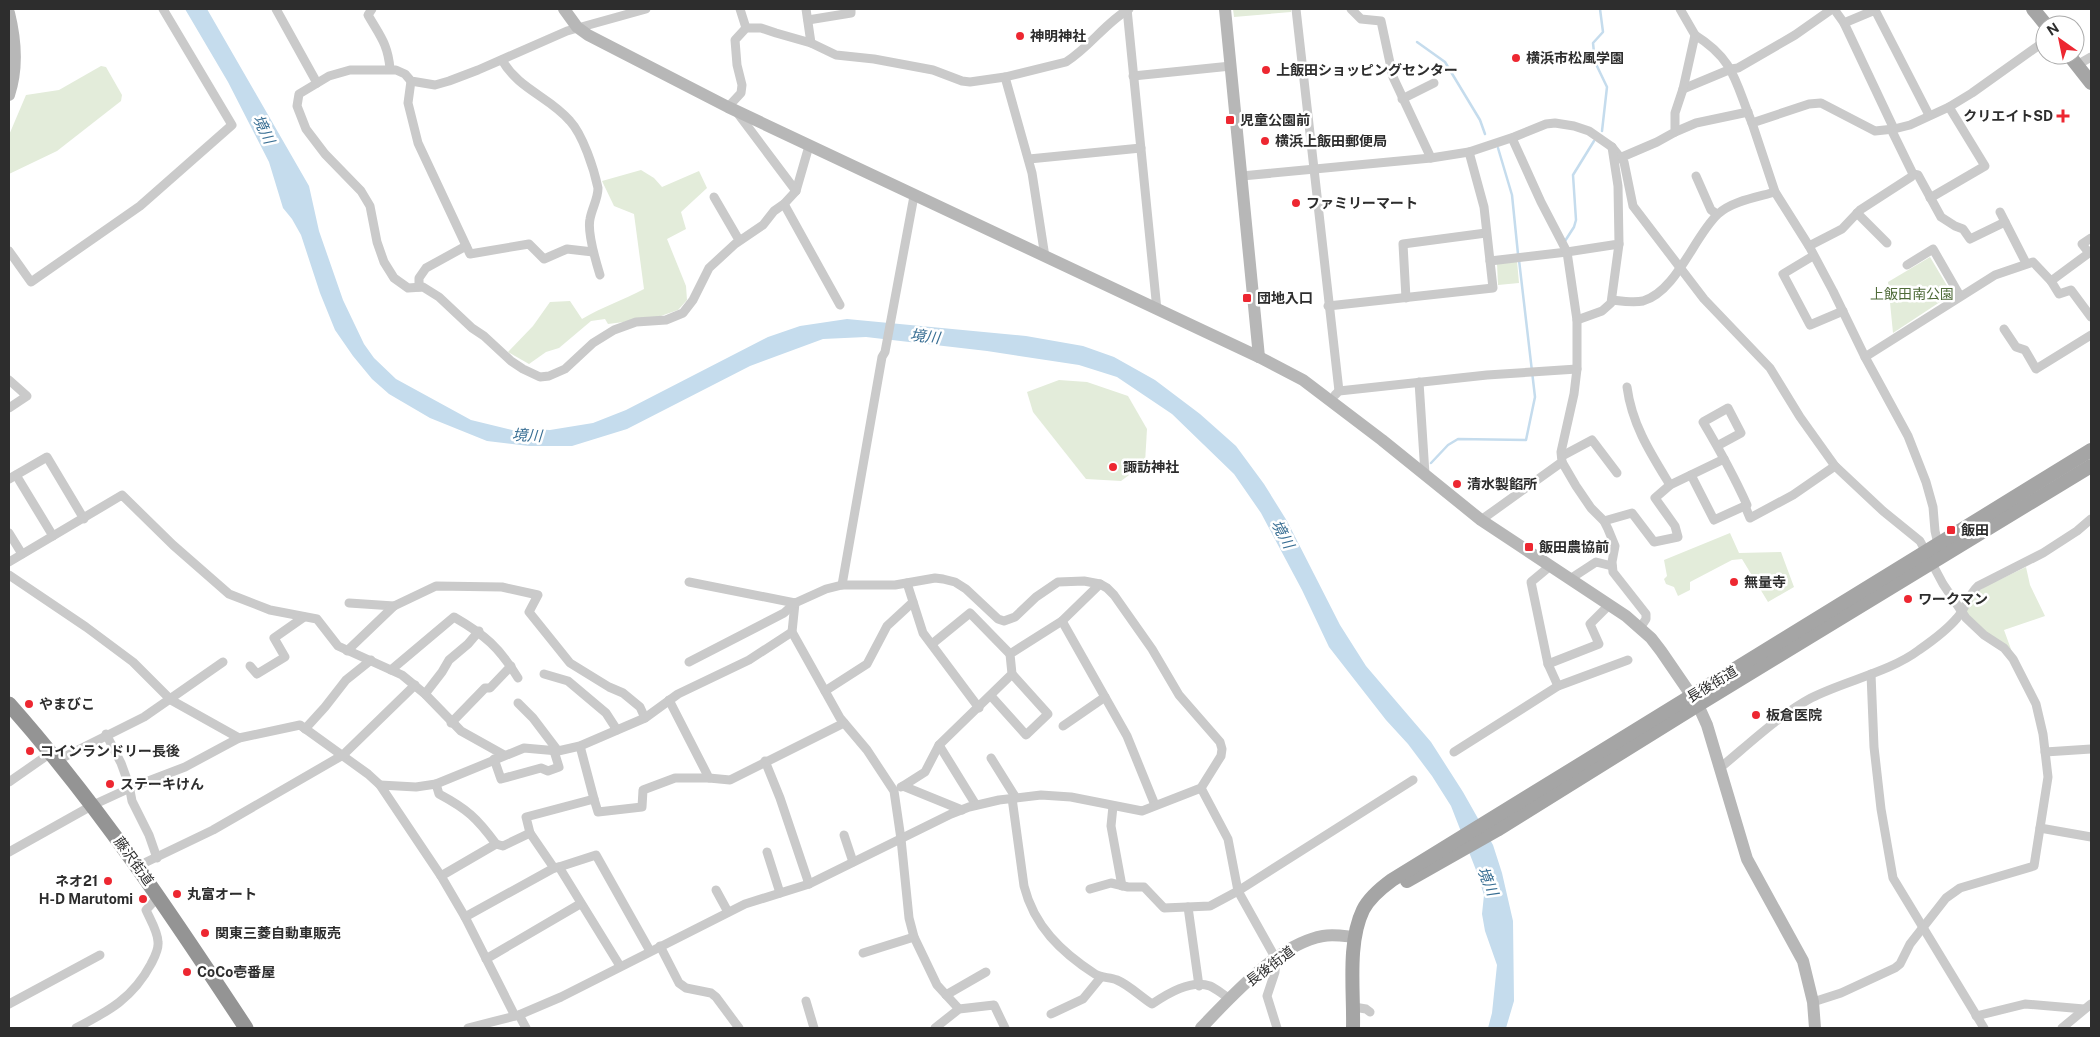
<svg xmlns="http://www.w3.org/2000/svg" width="2100" height="1037" font-family="'Public Sans','Noto Sans JP',sans-serif">
	<style>
		.green { fill: #e3ecda }
		.water { fill: #c5dced }
		.lines { fill: none; stroke-linecap: round; stroke-linejoin: round }
		.stream { stroke: #c5dced; stroke-width: 2.5 }
		.street { stroke: #cacaca; stroke-width: 9 }
		.secondary { stroke: #b7b7b7; stroke-width: 12 }
		.primary { stroke: #a5a5a5; stroke-width: 14 }
		.highway { stroke: #949494; stroke-width: 15 }
		.poi-dot { fill: #ed2731; stroke: #fff; stroke-width: 2 }
		.labels { text-anchor: middle; dominant-baseline: central; stroke-width: 5; stroke-linejoin: round; paint-order: stroke }
		.poi-label { font-size: 14px; font-weight: bold; fill: #2d2d2d; stroke: #fff; text-anchor: start }
		.park-label { font-size: 14px; fill: #4f6b39; stroke: #fff }
		.street-label { font-size: 14px; fill: #2d2d2d; stroke: #fff }
		.water-label { font-size: 15px; font-style: italic; fill: #386e93; stroke: #fff }
	</style>
	<rect width="100%" height="100%" fill="#fff"/>
	<g class="green">
		<path d="M1233 9H1291V12L1234 17Z"/>
		<path d="M101 66 106 67 122 95 121 101 57 151 9 174V135L26 95 59 90Z"/>
		<path d="M641 170 654 178 662 187 699 171 707 188 681 212 686 229 667 239 686 286 687 300 678 310 655 318 608 324 605 319 591 321 559 348 546 352 529 364 508 352 533 326 550 302 570 301 582 319C602 307 623 300 644 289L634 214 614 206 602 181Z"/>
		<path d="M1930 257 1952 294 1893 333 1888 282Z"/>
		<path d="M1517 261 1519 283 1498 285 1497 263Z"/>
		<path d="M1059 380 1087 382 1128 396 1147 429 1145 463 1121 481 1086 479 1033 412 1027 392Z"/>
		<path d="M1730 533 1739 553 1781 552 1794 587 1768 602 1742 559 1732 560 1690 582V590L1678 596 1674 587 1666 584 1664 579 1667 576 1664 560Z"/>
		<path d="M2026 567 2030 585 2045 616 2004 630 2012 652 1979 630 1965 612 1976 593 1986 586Z"/>
	</g>
	<path class="water" d="M185 9H207L309 186 319 231 343 300 364 344 374 358 396 379 471 420 516 431 529 429 550 430 593 423 626 410 768 337 800 326 847 319 1026 336 1083 346 1114 357 1155 380 1200 414 1236 446 1264 484 1287 521 1340 625 1366 666 1431 742 1463 792 1493 845 1502 873 1513 921 1514 1001 1506 1028H1488L1492 1013 1497 965 1485 931 1482 914 1484 895 1476 870 1451 806 1432 776 1408 744 1386 720 1329 647 1302 590 1261 513 1234 474 1172 414 1117 377 1079 365 987 351 866 337 823 339 750 366 627 429 572 446H529L487 441 430 418 389 394 372 379 353 356 335 330 320 293 301 235 292 219 283 208 269 162 228 82Z"/>
	<g class="lines">
		<g class="stream">
			<path d="M1600 9 1603 32 1593 43 1595 62 1607 87 1602 131"/>
			<path d="M1417 42 1445 62 1480 120 1485 134"/>
			<path d="M1498 148 1512 195 1518 254"/>
			<path d="M1565 241 1574 227 1576 220 1573 175 1594 141"/>
			<path d="M1431 463 1448 445 1458 439 1526 440 1535 397 1519 260"/>
		</g>
		<g class="street">
			<path d="M276 9 317 83"/>
			<path d="M372 9 368 15C380 36 388 44 390 69"/>
			<path d="M646 9 567 31 478 70 449 81 435 85 411 81 405 74 396 70H350L329 76 299 94 297 106 306 129 325 154 361 191 370 206 377 242 384 262 394 278 408 288 423 287 439 297 472 328 484 336 511 361 523 369 540 377 549 376 565 369 593 343 614 330 636 322 666 320 683 313 693 300 709 268 735 244 763 225 774 211 784 204 796 191 809 146"/>
			<path d="M740 9 746 28"/>
			<path d="M806 9 811 43"/>
			<path d="M1127 9 1157 310"/>
			<path d="M1296 9 1339 391"/>
			<path d="M1351 9 1361 19 1381 21 1393 77 1431 158"/>
			<path d="M1834 9 1844 23 1894 129"/>
			<path d="M808 20 851 13V9"/>
			<path d="M1844 23 1875 10 1929 115"/>
			<path d="M1695 35C1735 60 1735 82 1752 123"/>
			<path d="M502 60C518 89 550 97 570 121 583 135 594 169 598 188 598 199 592 208 590 219 587 232 596 262 600 275"/>
			<path d="M2077 65 2091 57"/>
			<path d="M1133 76 1231 66"/>
			<path d="M1005 77 1032 173 1045 257"/>
			<path d="M411 81 408 103 418 143 470 254 529 244 544 259 567 249 593 252"/>
			<path d="M1683 89 1731 69 1738 68 1795 35 1832 9"/>
			<path d="M1402 99 1434 83"/>
			<path d="M728 107 741 93 742 85 737 65 735 40 746 28H761L776 33 811 43 836 55 874 59 933 70 962 81 970 82 1005 77 1066 62C1090 47 1105 23 1129 9"/>
			<path d="M736 111 796 191"/>
			<path d="M1891 129 1913 174 1918 175 1941 217 1955 226 1963 229 1970 239 2005 222"/>
			<path d="M1675 132 1696 123 1748 112"/>
			<path d="M1622 157 1657 142 1675 132V113L1683 89 1695 35 1680 9"/>
			<path d="M1029 159 1141 148"/>
			<path d="M1242 176 1431 158 1469 152 1514 137 1546 124 1555 123 1574 126 1589 131 1612 147 1624 162 1633 206 1704 299 1770 368 1800 417 1835 466 1883 511 1920 541 1943 584 1966 618 1984 635 2004 648 2013 659 2036 704 2043 734 2048 777 2034 866 1960 888 1946 898 1910 944 1900 964 1895 968 1841 993 1813 1002"/>
			<path d="M1696 176 1711 210 1717 214"/>
			<path d="M714 197 739 240"/>
			<path d="M1930 198 1985 166 1949 107"/>
			<path d="M784 204 840 305"/>
			<path d="M2000 212 2026 263"/>
			<path d="M1857 213 1887 243"/>
			<path d="M1809 246 1842 229 1860 210 1911 177 1913 174"/>
			<path d="M9 251 31 282 140 206 232 125 163 9"/>
			<path d="M1813 256 1783 274 1810 325 1843 311"/>
			<path d="M1490 261 1567 252 1619 244 1618 186 1612 147"/>
			<path d="M1907 265 1933 249 1960 296"/>
			<path d="M2051 281 2089 253 2082 244 2091 238"/>
			<path d="M419 287V278L426 268 466 246"/>
			<path d="M1406 298 1403 244 1486 233"/>
			<path d="M1612 300C1621 301 1633 303 1643 301 1677 291 1694 236 1718 214 1732 201 1758 197 1775 192"/>
			<path d="M1328 306 1493 288 1484 207 1469 152"/>
			<path d="M1577 320 1602 311 1611 303 1619 244"/>
			<path d="M2004 329 2016 347 2025 350 2036 369 2091 335"/>
			<path d="M1865 357 1995 275 2033 262 2051 281 2059 294 2071 290 2091 317"/>
			<path d="M9 380 27 396 9 408"/>
			<path d="M1419 382 1425 474"/>
			<path d="M1627 387C1632 425 1651 454 1670 485"/>
			<path d="M1335 395 1339 391 1487 375 1577 369"/>
			<path d="M1562 456 1592 440 1617 473"/>
			<path d="M1562 462 1576 486 1591 508 1604 521 1608 529 1615 546 1612 562 1613 572 1646 614V619L1640 628"/>
			<path d="M16 475 53 536"/>
			<path d="M1691 475 1714 520 1747 505C1734 476 1719 449 1703 422L1728 408 1741 433 1717 446"/>
			<path d="M9 479 47 457 84 519"/>
			<path d="M1745 506 1750 518 1793 495 1835 466"/>
			<path d="M1481 520 1562 462 1561 452 1574 394 1577 369V320L1567 252 1541 202 1512 138"/>
			<path d="M1604 521 1632 513 1654 542 1678 537 1675 526 1655 498 1670 485 1724 459"/>
			<path d="M9 533 22 554"/>
			<path d="M1938 544 1935 531 1933 507 1926 482 1908 436 1865 357 1833 291 1809 246 1775 192 1752 123 1809 104 1821 103 1875 131 1894 129 1910 125 1949 107 1972 93 2045 41"/>
			<path d="M9 562 122 495 173 545 229 594 270 610 317 619 338 646 402 675 425 694 461 731 504 755"/>
			<path d="M1549 567 1531 582 1548 664 1558 686"/>
			<path d="M9 575 86 627 133 662 171 700 239 738 300 725 368 774 380 785 441 876 465 917 515 1016"/>
			<path d="M1570 579 1596 562 1612 566"/>
			<path d="M907 583 923 633 979 708"/>
			<path d="M842 585 882 357 885 352 914 196"/>
			<path d="M349 603 394 606"/>
			<path d="M795 603 792 632 840 718 867 750 894 791 901 839 909 918 914 937 937 985 959 1009"/>
			<path d="M1062 621 1127 736 1155 805"/>
			<path d="M932 644 970 613 1010 654"/>
			<path d="M347 651 394 606 436 586 502 587 538 595 529 612 570 663 609 687 623 693 640 707 645 718"/>
			<path d="M689 662 784 613 795 603"/>
			<path d="M1548 664 1599 644 1590 624 1609 605"/>
			<path d="M250 666 257 674 285 657 274 638 304 617"/>
			<path d="M391 670 454 617C485 635 499 647 518 678"/>
			<path d="M544 674 568 681 606 713 617 730"/>
			<path d="M1871 674 1874 747 1881 809 1893 878 1984 1028"/>
			<path d="M825 691 867 664 887 626 913 602"/>
			<path d="M425 694 442 672 449 660 468 644 479 631"/>
			<path d="M991 696 1026 735 1048 714 1012 674"/>
			<path d="M669 700 709 778 730 780 844 723"/>
			<path d="M518 703 533 718 558 751"/>
			<path d="M451 723 485 688H490L511 666"/>
			<path d="M1063 726 1105 697"/>
			<path d="M305 729 325 707 346 680 371 660"/>
			<path d="M106 734 121 763 129 785 132 801 149 835 157 858"/>
			<path d="M939 745 976 805"/>
			<path d="M580 746 594 799 526 817 530 833 554 868 559 867 620 966"/>
			<path d="M1454 752 1558 686 1628 660"/>
			<path d="M2045 752 2091 749"/>
			<path d="M991 758 1016 798"/>
			<path d="M494 759 501 779 541 768 548 771 559 767 554 751"/>
			<path d="M58 760 144 717 223 662"/>
			<path d="M765 761 780 798 809 884"/>
			<path d="M1720 768C1749 744 1778 716 1811 698 1844 681 1890 672 1919 650 1932 641 1947 630 1957 618 1966 608 1968 595 1978 586L2043 553 2077 531 2091 519"/>
			<path d="M9 782 52 752"/>
			<path d="M380 785 416 787 436 784"/>
			<path d="M903 786 925 772 939 745 1012 674 1010 654 1062 621 1100 584"/>
			<path d="M901 787 903 786 962 810"/>
			<path d="M1201 788 1228 839 1238 891 1276 959 1275 972 1267 996 1277 1028"/>
			<path d="M1012 798 1024 886C1034 926 1061 952 1095 974 1101 978 1110 977 1117 980 1129 985 1141 997 1152 1004 1167 994 1191 979 1210 986 1217 989 1223 995 1230 999"/>
			<path d="M594 799 598 812 642 807 643 790 675 778H709"/>
			<path d="M1113 806 1111 826 1122 886"/>
			<path d="M2040 828 2091 837"/>
			<path d="M844 835 853 862"/>
			<path d="M496 844 503 846 530 833"/>
			<path d="M9 852 93 805 130 788 185 767 239 738"/>
			<path d="M767 852 780 893"/>
			<path d="M138 866 213 830 343 755 415 685"/>
			<path d="M559 867 596 855 650 951"/>
			<path d="M441 876 496 844C477 818 467 809 439 794L436 784 524 748 558 751 580 746 645 718 678 694 749 660 792 632"/>
			<path d="M1090 889 1111 883 1128 887H1144L1164 908 1210 906 1238 891 1413 780"/>
			<path d="M716 890 728 912"/>
			<path d="M1188 907 1199 986"/>
			<path d="M465 917 554 868"/>
			<path d="M660 946 679 983 686 988 711 993 716 997 739 1028"/>
			<path d="M863 953 914 937"/>
			<path d="M486 959 580 904"/>
			<path d="M946 995 986 972"/>
			<path d="M806 1001 814 1028"/>
			<path d="M9 1004 100 955"/>
			<path d="M1354 1007 1366 1009 1370 1012"/>
			<path d="M1051 1014 1083 999 1101 977"/>
			<path d="M519 1015 526 1028"/>
			<path d="M1976 1016 2025 1004 2084 1009"/>
			<path d="M76 1028C109 1011 133 998 151 964 154 958 159 950 158 942 158 932 150 919 146 910L159 896"/>
			<path d="M468 1028 519 1015 561 997 745 904 809 884 951 814 969 807 999 800 1041 795 1071 797 1142 811 1201 788 1221 756 1222 749 1220 742 1179 695 1152 649 1114 595 1107 588 1100 584 1084 581 1058 582 1036 597 1015 617 1004 621 998 619 966 589 955 582 943 579 935 578 895 585H842L826 589 795 603 689 582"/>
			<path d="M935 1028 959 1009 994 1005 1005 1028"/>
			<path d="M2062 1028 2091 1004"/>
		</g>
		<g class="secondary">
			<path d="M564 9 577 27 588 35 728 107 1259 357 1303 380 1382 440 1481 520 1626 616 1651 638 1661 651 1698 705 1707 725 1747 859 1803 961 1813 1002 1815 1028"/>
			<path d="M1225 9 1259 357"/>
			<path d="M9 13C16 41 18 68 9 95"/>
			<path d="M1201 1028C1232 996 1278 944 1323 936 1333 934 1344 936 1354 937"/>
		</g>
		<g class="primary">
			<path d="M2033 9 2046 25"/>
			<path d="M2069 55 2091 83"/>
			<path d="M1407 881 1497 830 1698 705 2091 466"/>
			<path d="M1353 1028C1354 992 1347 943 1363 910 1369 898 1381 888 1392 880L2091 450"/>
		</g>
		<path class="highway" d="M9 704C100 807 171 914 246 1028"/>
	</g>
	<g class="poi-dot">
		<circle cx="1020" cy="36" r="5"/>
		<circle cx="1516" cy="58" r="5"/>
		<circle cx="1266" cy="70" r="5"/>
		<path d="M2060.5 108.5h5v5h5v5h-5v5h-5v-5h-5v-5h5z"/>
		<rect x="1225" y="115" width="10" height="10" rx="2.5"/>
		<circle cx="1265" cy="141" r="5"/>
		<circle cx="1296" cy="203" r="5"/>
		<rect x="1242" y="293" width="10" height="10" rx="2.5"/>
		<circle cx="1113" cy="467" r="5"/>
		<circle cx="1457" cy="484" r="5"/>
		<rect x="1946" y="525" width="10" height="10" rx="2.5"/>
		<rect x="1524" y="542" width="10" height="10" rx="2.5"/>
		<circle cx="1734" cy="582" r="5"/>
		<circle cx="1908" cy="599" r="5"/>
		<circle cx="29" cy="704" r="5"/>
		<circle cx="1756" cy="715" r="5"/>
		<circle cx="30" cy="751" r="5"/>
		<circle cx="110" cy="784" r="5"/>
		<circle cx="108" cy="881" r="5"/>
		<circle cx="177" cy="894" r="5"/>
		<circle cx="143" cy="899" r="5"/>
		<circle cx="205" cy="933" r="5"/>
		<circle cx="187" cy="972" r="5"/>
	</g>
	<g class="labels">
		<g class="poi-label">
			<text x="1030" y="36">神明神社</text>
			<text x="1526" y="58">横浜市松風学園</text>
			<text x="1276" y="70">上飯田ショッピングセンター</text>
			<text x="2053" y="116" text-anchor="end">クリエイトSD</text>
			<text x="1240" y="120">児童公園前</text>
			<text x="1275" y="141">横浜上飯田郵便局</text>
			<text x="1306" y="203">ファミリーマート</text>
			<text x="1257" y="298">団地入口</text>
			<text x="1123" y="467">諏訪神社</text>
			<text x="1467" y="484">清水製餡所</text>
			<text x="1961" y="530">飯田</text>
			<text x="1539" y="547">飯田農協前</text>
			<text x="1744" y="582">無量寺</text>
			<text x="1918" y="599">ワークマン</text>
			<text x="39" y="704">やまびこ</text>
			<text x="1766" y="715">板倉医院</text>
			<text x="40" y="751">コインランドリー長後</text>
			<text x="120" y="784">ステーキけん</text>
			<text x="98" y="881" text-anchor="end">ネオ21</text>
			<text x="187" y="894">丸富オート</text>
			<text x="133" y="899" text-anchor="end">H-D Marutomi</text>
			<text x="215" y="933">関東三菱自動車販売</text>
			<text x="197" y="972">CoCo壱番屋</text>
		</g>
		<g class="park-label">
			<text x="1912" y="294">上飯田南公園</text>
		</g>
		<g class="street-label">
			<text transform="translate(1712 684) rotate(-31)">長後街道</text>
			<text transform="translate(134 861) rotate(54)">藤沢街道</text>
			<text transform="translate(1270 966) rotate(-37)">長後街道</text>
		</g>
		<g class="water-label">
			<text transform="translate(264 129) rotate(64)">境川</text>
			<text transform="translate(925 336) rotate(7)">境川</text>
			<text transform="translate(527 435) rotate(3)">境川</text>
			<text transform="translate(1283 534) rotate(62)">境川</text>
			<text transform="translate(1488 881) rotate(68)">境川</text>
		</g>
	</g>
	<rect width="2100" height="1037" fill="none" stroke="#2d2d2d" stroke-width="20"/>
	<g transform="translate(2060 40) rotate(327)"><circle r="24" fill="#ffffff" stroke="#ababab"/>
	<path d="M0-4L9 19L0 12L-9 19Z" fill="#ed2731"/>
	<text y="-8" font-size="14" font-weight="bold" text-anchor="middle" fill="#2d2d2d">N</text>
	</g>
</svg>
